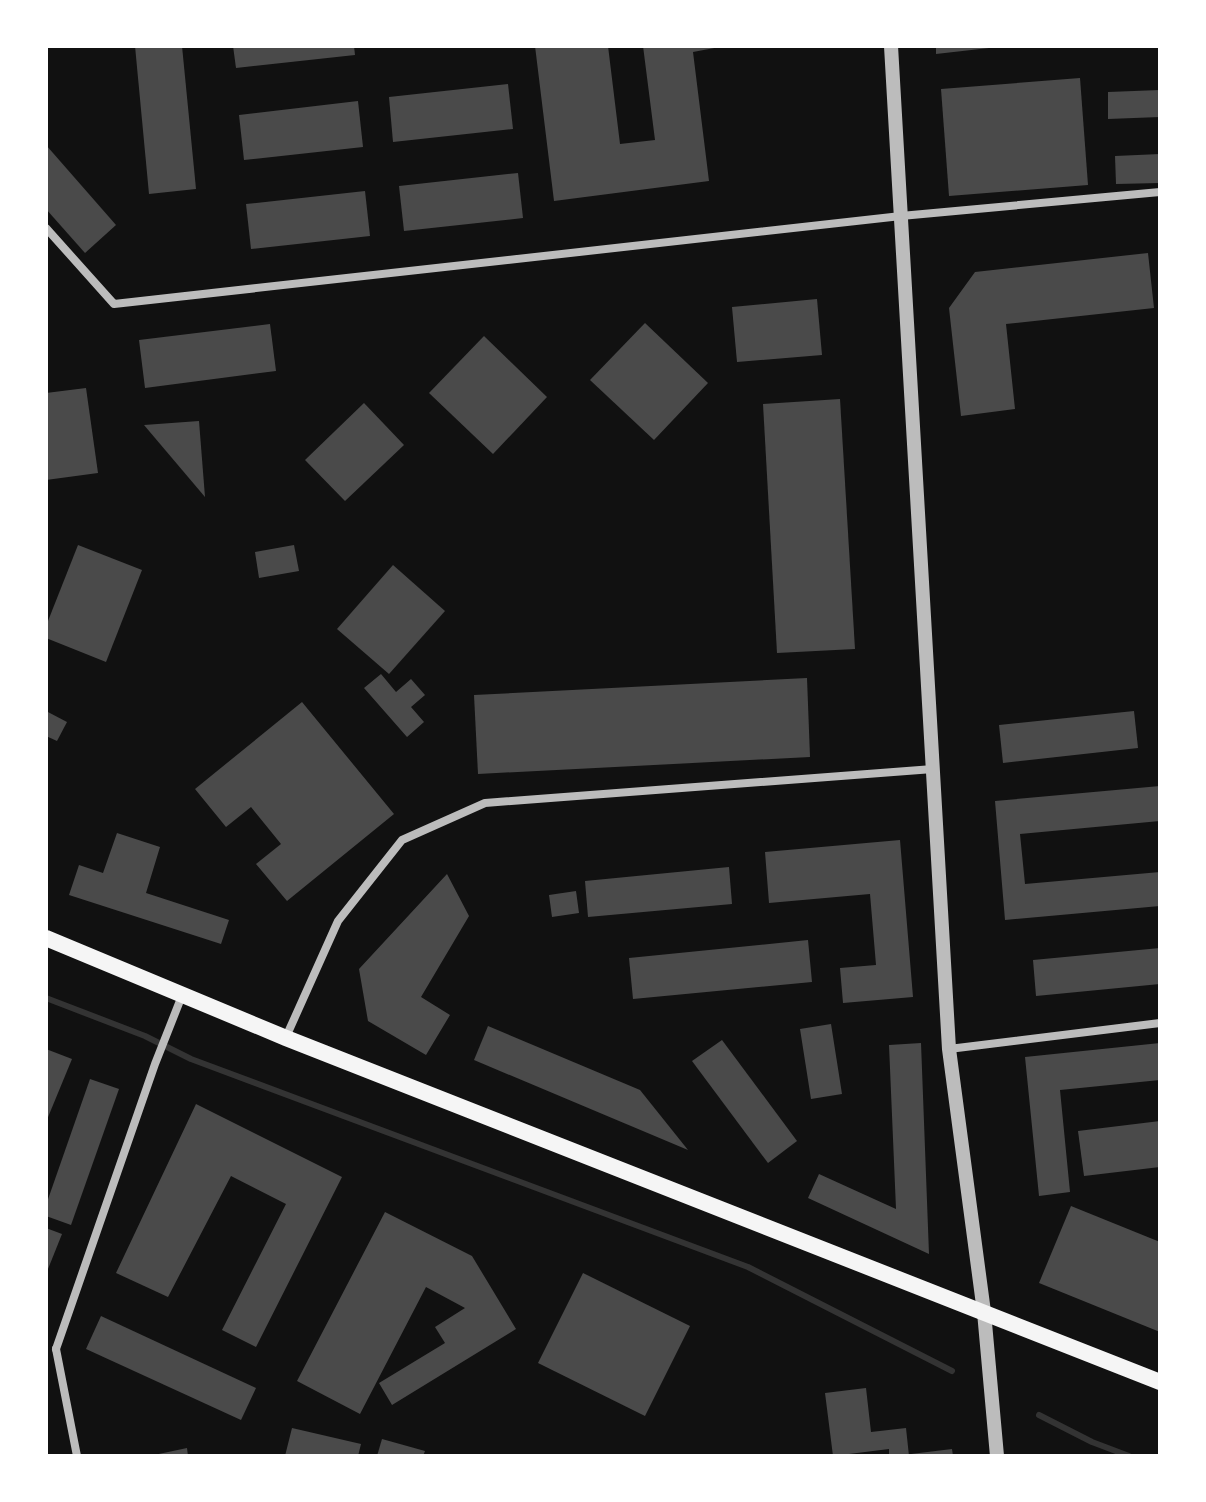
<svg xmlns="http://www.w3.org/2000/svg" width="1206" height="1502" font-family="'Public Sans',sans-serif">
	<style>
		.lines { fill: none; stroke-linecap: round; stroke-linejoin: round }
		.stream { stroke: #333; stroke-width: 6 }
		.building { fill: #4a4a4a }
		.minor { stroke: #bcbcbc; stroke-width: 8 }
		.tertiary { stroke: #bcbcbc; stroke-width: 14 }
		.secondary { stroke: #f5f5f5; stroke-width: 16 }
	</style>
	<rect width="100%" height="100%" fill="#111"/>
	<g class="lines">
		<g class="stream">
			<path d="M46 998 145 1036 191 1059 748 1267 952 1371"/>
			<path d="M1039 1415 1092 1442 1129 1456"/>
		</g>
	</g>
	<g class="building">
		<path d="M135 46H182L196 189 149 194Z"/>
		<path d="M233 46H354L355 55 236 68Z"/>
		<path d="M535 46H608L620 144 655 140 643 46H725L693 52 709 181 554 201Z"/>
		<path d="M936 46H989V48L936 54Z"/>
		<path d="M1080 78 1088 185 949 196 941 89Z"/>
		<path d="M508 84 513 129 393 142 389 97Z"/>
		<path d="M1160 90V117L1108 119V92Z"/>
		<path d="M358 101 363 147 244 160 239 115Z"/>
		<path d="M46 145 116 225 85 253 46 209Z"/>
		<path d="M1160 154V183L1116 184 1115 156Z"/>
		<path d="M518 173 523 218 404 231 399 186Z"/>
		<path d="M365 191 370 236 251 249 246 204Z"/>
		<path d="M1148 253 1154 308 1006 324 1015 409 961 416 949 308 975 272Z"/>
		<path d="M817 299 822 355 737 362 732 307Z"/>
		<path d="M645 323 708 383 654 440 590 380Z"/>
		<path d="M270 324 276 371 145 388 139 340Z"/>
		<path d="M484 336 547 397 493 454 429 393Z"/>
		<path d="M86 388 98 473 46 480V393Z"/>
		<path d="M840 399 855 649 777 653 763 404Z"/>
		<path d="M364 403 404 445 345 501 305 460Z"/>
		<path d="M199 421 205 497 144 425Z"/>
		<path d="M78 545 142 570 106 662 46 638V626Z"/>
		<path d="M294 545 299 571 259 578 255 552Z"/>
		<path d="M393 565 445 611 389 674 337 629Z"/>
		<path d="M381 674 396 692 411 679 425 695 411 707 424 722 407 737 364 688Z"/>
		<path d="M807 678 810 757 478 774 474 695Z"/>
		<path d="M302 702 394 814 287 901 256 864 281 844 251 807 226 827 195 789Z"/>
		<path d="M46 711 67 722 57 741 46 736Z"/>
		<path d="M1134 711 1138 748 1003 763 999 725Z"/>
		<path d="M1160 786V821L1020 834 1025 884 1160 872V906L1005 920 995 801Z"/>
		<path d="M117 833 160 847 146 893 229 920 221 944 69 895 79 865 103 873Z"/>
		<path d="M900 840 913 997 843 1003 840 968 876 965 870 894 769 903 765 852Z"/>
		<path d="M729 867 732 904 588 917 585 881Z"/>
		<path d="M447 874 469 916 421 997 450 1015 426 1055 368 1021 359 969Z"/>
		<path d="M576 891 579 913 552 917 549 895Z"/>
		<path d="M808 940 812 982 633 999 629 958Z"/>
		<path d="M1160 948V984L1036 996 1033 960Z"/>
		<path d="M831 1024 842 1094 811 1099 800 1029Z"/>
		<path d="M488 1026 640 1090 688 1150 474 1060Z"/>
		<path d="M722 1040 797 1141 768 1163 692 1061Z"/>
		<path d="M921 1043 929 1254 808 1198 819 1174 896 1209 889 1045Z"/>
		<path d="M1160 1043V1080L1060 1090 1070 1192 1039 1196 1025 1057Z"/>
		<path d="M46 1049 72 1059 46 1122Z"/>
		<path d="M90 1079 119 1089 71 1225 46 1216V1205Z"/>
		<path d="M196 1104 342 1177 256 1347 222 1330 286 1204 231 1176 168 1297 116 1273Z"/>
		<path d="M1160 1121V1167L1084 1176 1078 1131Z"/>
		<path d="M1071 1206 1160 1242V1332L1039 1283Z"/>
		<path d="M385 1212 472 1256 516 1329 392 1405 379 1383 445 1343 435 1327 465 1308 426 1287 360 1414 297 1381Z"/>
		<path d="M46 1228 62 1234 46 1274Z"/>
		<path d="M583 1273 690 1326 645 1416 538 1363Z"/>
		<path d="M101 1316 256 1388 241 1420 86 1349Z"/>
		<path d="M866 1388 871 1432 906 1428 909 1456H889V1449L833 1456 825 1393Z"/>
		<path d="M292 1428 361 1444 358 1456H285Z"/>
		<path d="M382 1439 425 1451 423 1456H377Z"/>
		<path d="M187 1448 188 1456H154V1455Z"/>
		<path d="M952 1449 953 1456H911V1454Z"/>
	</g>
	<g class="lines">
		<g class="minor">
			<path d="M46 228 114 304 901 216 1160 192"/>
			<path d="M286 1037 338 921 402 840 485 803 933 769"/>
			<path d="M949 1049 1160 1023"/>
			<path d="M56 1349 155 1064 183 993"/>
			<path d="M56 1349 77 1456"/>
		</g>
		<path class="tertiary" d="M891 46 949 1049 984 1312 997 1456"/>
		<path class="secondary" d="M46 938 286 1038 1160 1382"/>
	</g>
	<rect width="1206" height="1502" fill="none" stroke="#ffffff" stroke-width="96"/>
</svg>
